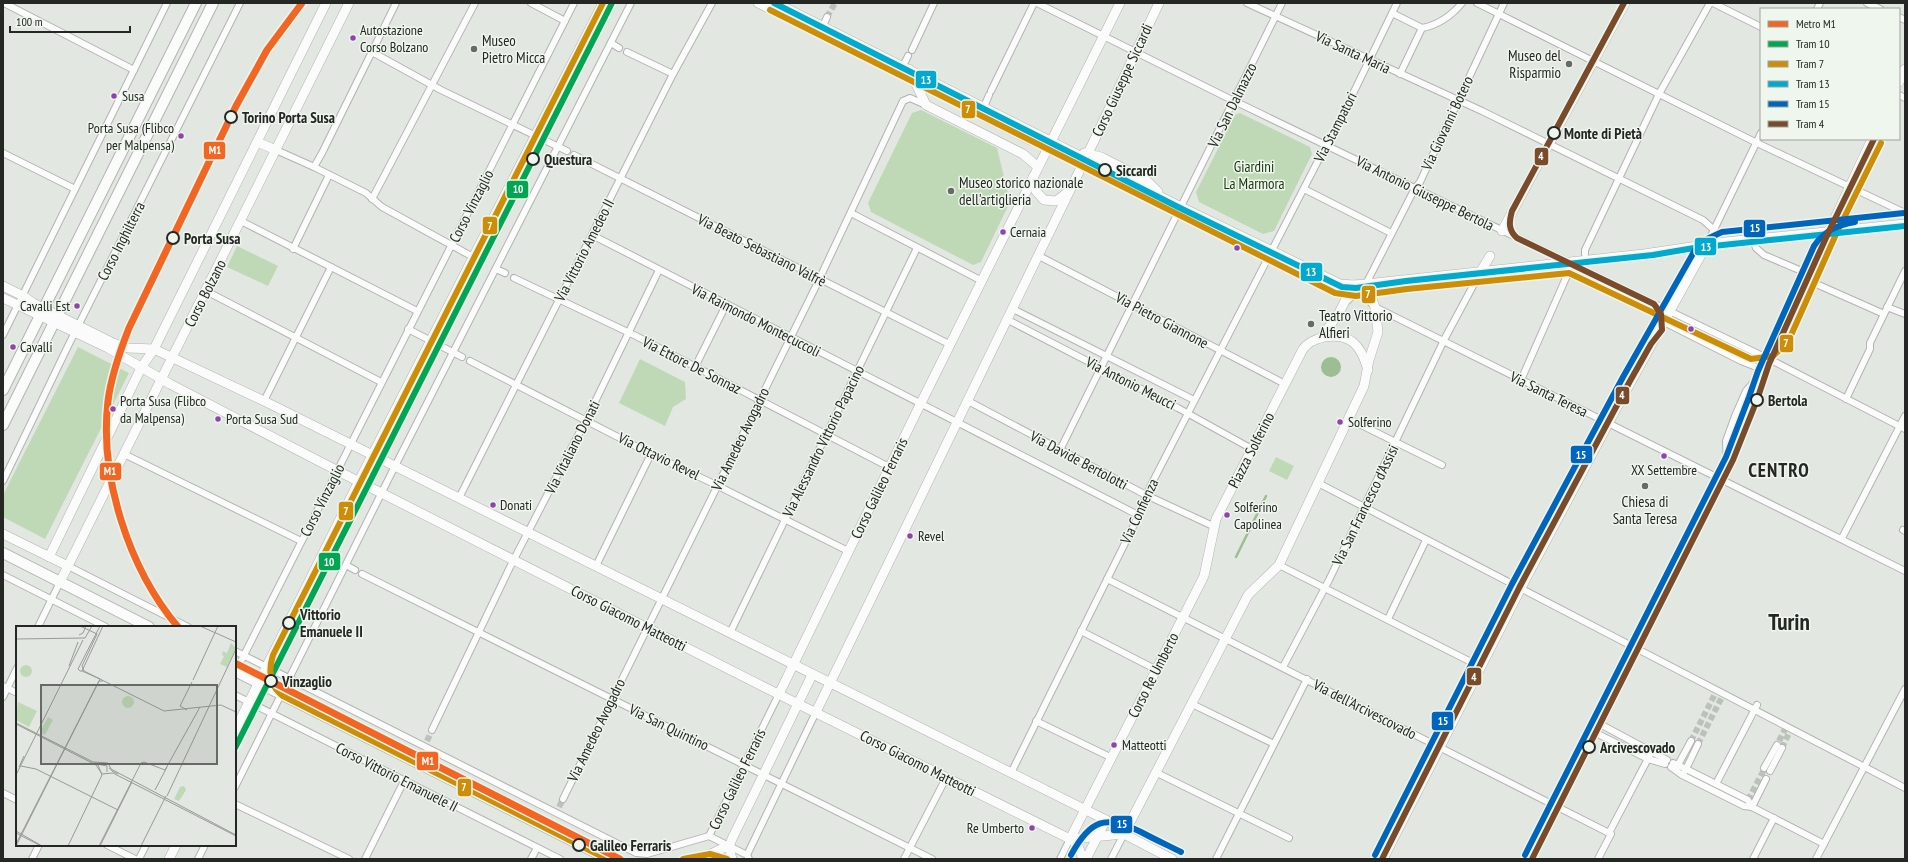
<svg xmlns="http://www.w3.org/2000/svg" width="1908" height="862" font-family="'PT Sans Narrow',sans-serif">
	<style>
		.green { fill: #bfd9b7 }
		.water { fill: #9cbe92 }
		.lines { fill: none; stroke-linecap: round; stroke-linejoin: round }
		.stream { stroke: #9cbe92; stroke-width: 2.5 }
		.street-tunnel { stroke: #bdc1bc; stroke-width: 6; stroke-dasharray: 6 3; stroke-linecap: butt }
		.street-casing { stroke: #b1b4b0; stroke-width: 8 }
		.secondary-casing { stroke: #b1b4b0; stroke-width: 10 }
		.primary-casing { stroke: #b1b4b0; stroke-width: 12 }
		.street { stroke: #fbfbfb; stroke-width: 6 }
		.secondary { stroke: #fbfbfb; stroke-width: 9 }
		.primary { stroke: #fbfbfb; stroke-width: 10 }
		.tram-1-casing { stroke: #eff6ed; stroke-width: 9 }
		.tram-2-casing { stroke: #eff6ed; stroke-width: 9 }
		.tram-3-casing { stroke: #eff6ed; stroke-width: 9 }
		.tram-4-casing { stroke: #eff6ed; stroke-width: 9 }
		.tram-5-casing { stroke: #eff6ed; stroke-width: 9 }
		.tram-1 { stroke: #00a651; stroke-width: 6 }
		.tram-2 { stroke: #cd8d07; stroke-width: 6 }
		.tram-3 { stroke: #00a9ce; stroke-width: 6 }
		.tram-4 { stroke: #0065bd; stroke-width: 6 }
		.tram-5 { stroke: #7a4b2a; stroke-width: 6 }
		.metro-1-casing { stroke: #eff6ed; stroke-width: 10 }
		.metro-1 { stroke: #f26522; stroke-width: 7 }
		.bus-dot { fill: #8e44ad; stroke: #eff6ed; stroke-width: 1.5 }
		.poi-dot { fill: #676a66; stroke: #eff6ed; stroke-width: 1.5 }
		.stop-dot { fill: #eff6ed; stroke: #242724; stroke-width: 2 }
		.labels { text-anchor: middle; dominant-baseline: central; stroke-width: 3; stroke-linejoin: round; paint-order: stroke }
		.bus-label { font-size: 14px; fill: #242724; stroke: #eff6ed; text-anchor: start }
		.poi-label { font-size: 15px; fill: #242724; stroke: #eff6ed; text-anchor: start }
		.street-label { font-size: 15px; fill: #242724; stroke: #eff6ed }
		.stop-label { font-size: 15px; font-weight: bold; fill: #242724; stroke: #eff6ed; text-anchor: start }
		.park-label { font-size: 15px; fill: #18370c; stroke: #eff6ed }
		.district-label { font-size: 19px; font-weight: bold; letter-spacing: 1px; fill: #242724; stroke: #eff6ed }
		.town-label { font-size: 23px; font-weight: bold; fill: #242724; stroke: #eff6ed }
		.inset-road { fill: none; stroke: #979a96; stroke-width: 1 }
		.view { fill: #676a66; fill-opacity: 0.15; stroke: #676a66; stroke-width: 2 }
		.inset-edge { fill: none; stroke: #242724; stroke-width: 2 }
		.line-badge { stroke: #eff6ed; stroke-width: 1.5 }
		.badge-label { font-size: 11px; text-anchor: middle; font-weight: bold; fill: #fff }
	</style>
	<rect width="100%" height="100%" fill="#e3e7e2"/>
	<g class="green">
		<path d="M921 110 997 148 1010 202 981 262 973 265 871 212 868 203 912 113Z"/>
		<path d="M1240 113 1310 147 1312 154 1274 231 1263 234 1199 202 1196 192 1235 115Z"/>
		<path d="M237 246 278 266 268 286 227 267Z"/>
		<path d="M78 347 129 373 45 539 3 517V495Z"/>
		<path d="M640 359 685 382 686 399 673 407 665 426 619 403Z"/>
		<path d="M1276 457 1294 466 1287 480 1269 471Z"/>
	</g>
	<circle class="water" cx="1331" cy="367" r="10"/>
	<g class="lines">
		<path class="stream" d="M1236 557 1266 496"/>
		<g class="street-tunnel">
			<path d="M827 17 835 3"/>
			<path d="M427 741 432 730"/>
			<path d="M1691 741 1717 690"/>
			<path d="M1698 744 1724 693"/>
			<path d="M1782 748 1789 733"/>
			<path d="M1775 749 1787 725"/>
			<path d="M1748 800 1767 764"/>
			<path d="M559 807 563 799"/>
		</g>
		<defs>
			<g id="street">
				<path d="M4 3 134 70"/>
				<path d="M531 3 565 21"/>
				<path d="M1037 3 1226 97 1775 362 1905 429"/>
				<path d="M1247 3 1482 111 1703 220 1713 229"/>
				<path d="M1477 3 1757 143 1905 213"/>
				<path d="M1713 3 1761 27"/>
				<path d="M1867 3 1880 9"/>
				<path d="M1817 9 1820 3"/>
				<path d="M1392 13 1422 28"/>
				<path d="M1899 17 1905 20"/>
				<path d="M823 26 827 17"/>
				<path d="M611 43 619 48"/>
				<path d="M912 50 934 3"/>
				<path d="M372 52 441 90 567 151"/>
				<path d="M627 52 673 74"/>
				<path d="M903 66 908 56"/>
				<path d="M1400 74 1422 28C1438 25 1452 15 1462 3"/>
				<path d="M991 91 1034 3"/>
				<path d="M1899 95 1905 98"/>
				<path d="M984 107 989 95"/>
				<path d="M276 150 314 167 366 193 382 207 473 257"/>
				<path d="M3 153 75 189"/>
				<path d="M574 155 951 345"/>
				<path d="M314 167 322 153 396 3"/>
				<path d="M1304 189 1391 233"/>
				<path d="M372 199 475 3"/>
				<path d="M851 213 982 281"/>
				<path d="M241 221 417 311"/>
				<path d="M592 235 1138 515"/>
				<path d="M1753 239 1756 248 1764 255 1804 272 1814 283 1884 314"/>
				<path d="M1707 244 1761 133"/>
				<path d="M293 249 329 175"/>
				<path d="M1585 254V250L1659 94 1710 3"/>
				<path d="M1039 256 1285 384"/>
				<path d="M496 269 505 273"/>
				<path d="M514 278 636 336 889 467"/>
				<path d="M1353 285 1375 307 1905 571"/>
				<path d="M206 291 381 382"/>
				<path d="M1347 301 1366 284 1415 188 1420 182 1504 3"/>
				<path d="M1887 307 1905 314"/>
				<path d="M1013 309 1194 400"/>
				<path d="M1008 320 1178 408 1252 449"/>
				<path d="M1664 322 1741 361 1764 370 1746 391 1735 416 1726 441 1727 468"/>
				<path d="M408 329 462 357"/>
				<path d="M3 335 167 3"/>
				<path d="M470 361 651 454 710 482 848 551"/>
				<path d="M695 367 726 305"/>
				<path d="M1521 380 1569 271 1568 262"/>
				<path d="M1846 399 1870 349V343L1905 271"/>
				<path d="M264 401 331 267"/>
				<path d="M968 401 1146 495 1213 526"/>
				<path d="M1349 419 1442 465"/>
				<path d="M1060 450 1282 3"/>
				<path d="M124 454 301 541"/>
				<path d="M1729 459 1732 443 1757 381"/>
				<path d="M3 481 68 346 240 3"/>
				<path d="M1318 483C1513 586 1710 685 1905 788"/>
				<path d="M459 498 673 74 712 3"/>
				<path d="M1903 530 1905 531"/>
				<path d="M1842 538 1905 416"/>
				<path d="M346 565 355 570"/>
				<path d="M1279 565 1481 667"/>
				<path d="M68 566 188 627"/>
				<path d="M596 566 651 454"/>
				<path d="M362 574 932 859"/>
				<path d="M3 575 106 627"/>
				<path d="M1107 579 1609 833 1611 834 1598 859"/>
				<path d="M1388 619 1426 540"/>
				<path d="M38 627 60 582"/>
				<path d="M1081 631 1155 669"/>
				<path d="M730 633 917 248"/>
				<path d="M235 651 636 853 647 854 709 836 747 855 749 859"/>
				<path d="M1283 667 1329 580 1445 338 1481 271"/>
				<path d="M235 673 574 3"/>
				<path d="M3 686 17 693"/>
				<path d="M235 695 560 859"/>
				<path d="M3 697 17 668"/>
				<path d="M1192 704 1274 744"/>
				<path d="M1036 721 1110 757"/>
				<path d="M1598 723 1667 760"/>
				<path d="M432 730 510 567 590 412 659 270"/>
				<path d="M1594 732 1648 759 1665 764"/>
				<path d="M1673 763 1678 765 1691 741"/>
				<path d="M1671 767 1682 775 1744 806 1752 807 1824 844"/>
				<path d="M1764 768 1777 745"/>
				<path d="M1676 769 1678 765 1748 800 1752 807"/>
				<path d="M1685 771 1698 744"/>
				<path d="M1770 771 1782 748"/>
				<path d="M1011 773 1134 525 1150 487 1321 155 1331 139 1397 3"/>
				<path d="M1157 773 1289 838"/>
				<path d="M1716 784 1757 705"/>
				<path d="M235 787 391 474 631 3"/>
				<path d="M3 793 17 800"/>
				<path d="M563 799 816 286 903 101 910 98 926 105"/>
				<path d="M235 804 349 859"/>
				<path d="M1752 807 1766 779"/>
				<path d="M1609 833 1652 751"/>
				<path d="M709 836 779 694"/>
				<path d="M107 845 135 859"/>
				<path d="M747 855 816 712"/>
				<path d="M32 859 39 845"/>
				<path d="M139 859 146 845"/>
				<path d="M198 859 205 845"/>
				<path d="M365 859 404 781"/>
				<path d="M531 859 537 848"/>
				<path d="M904 859 946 778"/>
				<path d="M1060 859 1070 839"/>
				<path d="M1111 859 1124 834"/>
				<path d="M1216 859 1307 679"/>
				<path d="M1753 859 1774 818"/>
				<path d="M1816 859 1905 689"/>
			</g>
			<g id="secondary">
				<path d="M758 3 783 15 800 17"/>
				<path d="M776 3 1181 207 1340 284 1353 285 1366 284 1644 254 1725 242 1905 224"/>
				<path d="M909 69 926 105 1023 154 1038 167"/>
				<path d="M1899 82 1905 69"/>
				<path d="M968 102 981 115 1032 141 1054 144"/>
				<path d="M257 142 276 150"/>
				<path d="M1084 153 1101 157 1146 180 1158 192"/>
				<path d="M1033 177 1036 191 1044 200 1056 201 1068 192"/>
				<path d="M1502 231 1625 3"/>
				<path d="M1481 271 1490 256"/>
				<path d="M3 286 23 296 33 303 113 343 128 348 154 349 264 401 1106 820 1124 834 1172 859"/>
				<path d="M3 298 108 348 170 384 336 470 766 688 1070 839 1124 834"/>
				<path d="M1321 338 1339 313 1353 285"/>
				<path d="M3 534 68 566"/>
				<path d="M49 557 141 368 154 349 326 3"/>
				<path d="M60 582 349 3"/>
				<path d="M779 694 917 411 1120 3"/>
				<path d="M816 712 1093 143 1159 3"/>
				<path d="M235 730 359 481 603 3"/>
				<path d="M1124 834 1248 595 1279 565 1364 386 1369 360 1378 332 1375 307 1366 284"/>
				<path d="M1070 839 1204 576 1216 519 1303 349C1308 342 1316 339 1324 337 1351 333 1361 345 1368 370"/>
				<path d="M1070 839 1077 844 1083 859"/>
				<path d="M169 859 176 845"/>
				<path d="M701 859 723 848 729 847"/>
				<path d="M732 859 729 847 732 839 812 675"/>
				<path d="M1086 859 1106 820"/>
				<path d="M1383 859 1524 582 1616 409 1707 244"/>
				<path d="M1531 859 1732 460 1759 391 1764 370 1872 139"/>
			</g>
			<g id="primary">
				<path d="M3 390 196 3"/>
				<path d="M3 425 213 3"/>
				<path d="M3 553 149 627"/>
				<path d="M235 671 609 859"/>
			</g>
		</defs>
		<use href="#street" class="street-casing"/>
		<use href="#secondary" class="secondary-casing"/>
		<use href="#primary" class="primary-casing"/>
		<use href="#street" class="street"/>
		<use href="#secondary" class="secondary"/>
		<use href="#primary" class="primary"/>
		<defs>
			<path id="tram-1" d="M235 748 612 3"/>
			<g id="tram-2">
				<path d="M603 3 273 655C268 671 270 686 283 696L607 859"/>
				<path d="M770 10 1335 293 1356 296 1407 289 1569 273 1751 359 1773 356 1788 342 1837 232 1881 143"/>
				<path d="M683 859 710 854 727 859"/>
			</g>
			<path id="tram-3" d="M774 3 1180 208 1342 287 1356 288 1406 281 1653 255 1694 248 1905 226"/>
			<g id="tram-4">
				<path d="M1071 855C1090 820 1105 814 1141 832 1154 839 1167 845 1181 852"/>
				<path d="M1375 855 1512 584 1623 377 1695 250 1707 239 1722 232 1904 213"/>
				<path d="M1525 855 1726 457 1749 397 1758 371 1814 246C1824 231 1837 225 1855 222"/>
			</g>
			<g id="tram-5">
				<path d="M1382 859 1519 588 1630 381 1651 344 1662 330 1661 314 1654 304 1517 238C1508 230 1509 222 1512 211L1624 3"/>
				<path d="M1532 859 1733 460 1757 400 1769 364 1830 229 1874 139"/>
			</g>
		</defs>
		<use href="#tram-1" class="tram-1-casing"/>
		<use href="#tram-2" class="tram-2-casing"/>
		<use href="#tram-3" class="tram-3-casing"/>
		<use href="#tram-4" class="tram-4-casing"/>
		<use href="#tram-5" class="tram-5-casing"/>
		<use href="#tram-1" class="tram-1"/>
		<use href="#tram-2" class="tram-2"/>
		<use href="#tram-3" class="tram-3"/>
		<use href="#tram-4" class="tram-4"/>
		<use href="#tram-5" class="tram-5"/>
		<defs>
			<g id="metro-1">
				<path d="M178 627C129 569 99 477 108 401 111 376 120 351 129 328L236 106 267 50 302 3"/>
				<path d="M235 663 620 859"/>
			</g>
		</defs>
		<use href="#metro-1" class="metro-1-casing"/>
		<use href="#metro-1" class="metro-1"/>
	</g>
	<g class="bus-dot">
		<circle cx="353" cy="38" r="3.5"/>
		<circle cx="114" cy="96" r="3.5"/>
		<circle cx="181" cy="136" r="3.5"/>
		<circle cx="1003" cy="232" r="3.5"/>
		<circle cx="1237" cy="248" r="3.5"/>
		<circle cx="77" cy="306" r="3.5"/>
		<circle cx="1691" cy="329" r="3.5"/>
		<circle cx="13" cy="347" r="3.5"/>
		<circle cx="113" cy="409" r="3.5"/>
		<circle cx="218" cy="419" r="3.5"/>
		<circle cx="1340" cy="422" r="3.5"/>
		<circle cx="1664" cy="456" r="3.5"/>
		<circle cx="493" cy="505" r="3.5"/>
		<circle cx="1227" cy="515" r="3.5"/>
		<circle cx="910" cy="536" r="3.5"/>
		<circle cx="1114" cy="745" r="3.5"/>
		<circle cx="1032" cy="828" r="3.5"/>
	</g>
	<g class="poi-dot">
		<circle cx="474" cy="49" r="4"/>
		<circle cx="1569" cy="64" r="4"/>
		<circle cx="951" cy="191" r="4"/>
		<circle cx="1311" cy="324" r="4"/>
		<circle cx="1645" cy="486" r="4"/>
	</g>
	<g class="stop-dot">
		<circle cx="231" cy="117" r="6"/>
		<circle cx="1554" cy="133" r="6"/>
		<circle cx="533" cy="159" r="6"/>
		<circle cx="1105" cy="170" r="6"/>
		<circle cx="173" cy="238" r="6"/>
		<circle cx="1757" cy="400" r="6"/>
		<circle cx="289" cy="623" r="6"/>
		<circle cx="271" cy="681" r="6"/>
		<circle cx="1589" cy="747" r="6"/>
		<circle cx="579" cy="845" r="6"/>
	</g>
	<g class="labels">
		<g class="bus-label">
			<text x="360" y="30">Autostazione<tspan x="360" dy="17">Corso Bolzano</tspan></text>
			<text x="122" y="96">Susa</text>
			<text x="174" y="128" text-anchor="end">Porta Susa (Flibco<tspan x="174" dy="17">per Malpensa)</tspan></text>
			<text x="1010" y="232">Cernaia</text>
			<text x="70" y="306" text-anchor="end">Cavalli Est</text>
			<text x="20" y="347">Cavalli</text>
			<text x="120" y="401">Porta Susa (Flibco<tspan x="120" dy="17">da Malpensa)</tspan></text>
			<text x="226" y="419">Porta Susa Sud</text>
			<text x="1348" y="422">Solferino</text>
			<text x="1664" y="470" text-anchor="middle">XX Settembre</text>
			<text x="500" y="505">Donati</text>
			<text x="1234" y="507">Solferino<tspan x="1234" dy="17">Capolinea</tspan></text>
			<text x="918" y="536">Revel</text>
			<text x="1122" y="745">Matteotti</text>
			<text x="1024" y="828" text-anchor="end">Re Umberto</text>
		</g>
		<g class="poi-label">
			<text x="482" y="40">Museo<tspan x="482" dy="17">Pietro Micca</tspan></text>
			<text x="1561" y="55" text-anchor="end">Museo del<tspan x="1561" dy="17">Risparmio</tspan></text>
			<text x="959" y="182">Museo storico nazionale<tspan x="959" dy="17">dell'artiglieria</tspan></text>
			<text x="1319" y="315">Teatro Vittorio<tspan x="1319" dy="17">Alfieri</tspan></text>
			<text x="1645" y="501" text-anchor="middle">Chiesa di<tspan x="1645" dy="17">Santa Teresa</tspan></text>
		</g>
		<g class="street-label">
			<text transform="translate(1353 52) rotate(25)">Via Santa Maria</text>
			<text transform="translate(1122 80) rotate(-65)">Corso Giuseppe Siccardi</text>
			<text transform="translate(1232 105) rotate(-64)">Via San Dalmazzo</text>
			<text transform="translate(1447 123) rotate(-65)">Via Giovanni Botero</text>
			<text transform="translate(1335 127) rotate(-63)">Via Stampatori</text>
			<text transform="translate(1425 193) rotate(26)">Via Antonio Giuseppe Bertola</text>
			<text transform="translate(471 206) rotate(-63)">Corso Vinzaglio</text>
			<text transform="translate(121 241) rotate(-63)">Corso Inghilterra</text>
			<text transform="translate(584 250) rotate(-63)">Via Vittorio Amedeo II</text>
			<text transform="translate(762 250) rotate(27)">Via Beato Sebastiano Valfrè</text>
			<text transform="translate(205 293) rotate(-63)">Corso Bolzano</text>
			<text transform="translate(756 320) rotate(27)">Via Raimondo Montecuccoli</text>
			<text transform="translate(1162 320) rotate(28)">Via Pietro Giannone</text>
			<text transform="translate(692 365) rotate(27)">Via Ettore De Sonnaz</text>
			<text transform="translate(1131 383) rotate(27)">Via Antonio Meucci</text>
			<text transform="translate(1549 394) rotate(26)">Via Santa Teresa</text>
			<text transform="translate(740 439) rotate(-64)">Via Amedeo Avogadro</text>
			<text transform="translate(823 441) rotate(-64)">Via Alessandro Vittorio Papacino</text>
			<text transform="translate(572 447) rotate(-63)">Via Vitaliano Donati</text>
			<text transform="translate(1251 450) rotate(-63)">Piazza Solferino</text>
			<text transform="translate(659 456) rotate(26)">Via Ottavio Revel</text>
			<text transform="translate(1079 460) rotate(28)">Via Davide Bertolotti</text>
			<text transform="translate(879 488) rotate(-64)">Corso Galileo Ferraris</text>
			<text transform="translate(322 500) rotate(-63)">Corso Vinzaglio</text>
			<text transform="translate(1365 505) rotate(-64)">Via San Francesco d'Assisi</text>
			<text transform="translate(1139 511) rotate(-65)">Via Confienza</text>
			<text transform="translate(629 618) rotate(27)">Corso Giacomo Matteotti</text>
			<text transform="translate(1153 675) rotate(-63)">Corso Re Umberto</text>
			<text transform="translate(1365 709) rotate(27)">Via dell'Arcivescovado</text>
			<text transform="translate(669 727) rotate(26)">Via San Quintino</text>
			<text transform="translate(596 730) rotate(-64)">Via Amedeo Avogadro</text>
			<text transform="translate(918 763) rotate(27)">Corso Giacomo Matteotti</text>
			<text transform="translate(397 777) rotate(27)">Corso Vittorio Emanuele II</text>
			<text transform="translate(737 779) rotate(-64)">Corso Galileo Ferraris</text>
		</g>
		<g class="stop-label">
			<text x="242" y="117">Torino Porta Susa</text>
			<text x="1564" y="133">Monte di Pietà</text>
			<text x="544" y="159">Questura</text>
			<text x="1116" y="170">Siccardi</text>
			<text x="184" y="238">Porta Susa</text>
			<text x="1768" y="400">Bertola</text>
			<text x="300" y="614">Vittorio<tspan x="300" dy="17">Emanuele II</tspan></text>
			<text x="282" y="681">Vinzaglio</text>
			<text x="1600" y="747">Arcivescovado</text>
			<text x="590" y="845">Galileo Ferraris</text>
		</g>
		<g class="park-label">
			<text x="1254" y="166">Giardini<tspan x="1254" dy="17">La Marmora</tspan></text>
		</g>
		<g class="district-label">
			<text x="1779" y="470">CENTRO</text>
		</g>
		<g class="town-label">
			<text x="1789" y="621">Turin</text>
		</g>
	</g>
	<g transform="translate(16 626)">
		<rect width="220" height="220" fill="#e3e7e2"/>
		<path d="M215 17 220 22 211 41 204 38 208 30 206 29 207 25 211 27ZM4 45a6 6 0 1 1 12 0a6 6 0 1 1-12 0ZM106 76a6 6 0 1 1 12 0a6 6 0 1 1-12 0ZM2 76 21 85 13 101 0 94ZM32 91 37 94 29 109 24 106ZM164 161 168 160 170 164 163 175 158 173Z" fill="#bfd9b7"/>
		<path class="inset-road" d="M64 0 81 8 66 40 68 45 148 85 205 79 220 86M84 0 62 43 64 45H66L87 0M184 0 220 16M63 9 67 7 70 0M0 13 69 12 76 0M53 40 62 16M177 54 202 0M171 84 164 80 176 56M0 97 81 138 91 140V146M0 98 80 139 86 148 97 147 220 210M78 136 92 137 96 145 102 148M5 140 20 143 102 184M3 141 8 130M93 142 220 209M0 149 67 14M139 164 151 141M151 170 220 23M0 205 26 220M0 207 25 220M0 218 84 53 66 45M0 220 83 55H87M52 220 86 149 82 139M83 220 125 137 128 136 149 144 184 81M84 220 116 156M125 220 150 170"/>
		<path class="view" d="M25 59H201V138H25Z"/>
		<rect width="220" height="220" class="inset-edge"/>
	</g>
	<g class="line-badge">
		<rect x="915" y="70" width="22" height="19" rx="4" fill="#00a9ce"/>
		<rect x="961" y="100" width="15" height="19" rx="4" fill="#cd8d07"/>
		<rect x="203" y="141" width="23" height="19" rx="4" fill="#f26522"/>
		<rect x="1534" y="147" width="15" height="19" rx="4" fill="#7a4b2a"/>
		<rect x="506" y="180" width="23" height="19" rx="4" fill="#00a651"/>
		<rect x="482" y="216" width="16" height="19" rx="4" fill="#cd8d07"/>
		<rect x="1743" y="219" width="23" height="19" rx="4" fill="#0065bd"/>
		<rect x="1694" y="237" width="23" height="19" rx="4" fill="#00a9ce"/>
		<rect x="1300" y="262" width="23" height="20" rx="4" fill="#00a9ce"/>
		<rect x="1361" y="285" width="15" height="19" rx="4" fill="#cd8d07"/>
		<rect x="1779" y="334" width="15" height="19" rx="4" fill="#cd8d07"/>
		<rect x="1615" y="386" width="15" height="19" rx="4" fill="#7a4b2a"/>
		<rect x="1570" y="445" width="23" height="19" rx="4" fill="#0065bd"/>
		<rect x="99" y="462" width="23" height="19" rx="4" fill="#f26522"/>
		<rect x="338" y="501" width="16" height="20" rx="4" fill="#cd8d07"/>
		<rect x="318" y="552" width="23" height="19" rx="4" fill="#00a651"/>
		<rect x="1466" y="667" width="16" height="19" rx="4" fill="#7a4b2a"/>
		<rect x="1431" y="711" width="23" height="20" rx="4" fill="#0065bd"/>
		<rect x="416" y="751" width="23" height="20" rx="4" fill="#f26522"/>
		<rect x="457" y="778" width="15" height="19" rx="4" fill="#cd8d07"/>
		<rect x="1110" y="815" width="23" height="19" rx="4" fill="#0065bd"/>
	</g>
	<g class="badge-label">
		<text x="926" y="84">13</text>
		<text x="968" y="113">7</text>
		<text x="215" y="154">M1</text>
		<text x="1541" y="160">4</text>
		<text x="518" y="193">10</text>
		<text x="490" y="230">7</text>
		<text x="1755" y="232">15</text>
		<text x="1706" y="251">13</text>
		<text x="1311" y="276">13</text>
		<text x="1368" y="298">7</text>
		<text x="1786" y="347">7</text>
		<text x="1622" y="399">4</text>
		<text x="1581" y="459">15</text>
		<text x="110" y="475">M1</text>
		<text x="346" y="515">7</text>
		<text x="329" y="566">10</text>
		<text x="1474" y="681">4</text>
		<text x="1443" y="725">15</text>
		<text x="428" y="765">M1</text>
		<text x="464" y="791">7</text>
		<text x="1122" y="828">15</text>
	</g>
	<rect width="1908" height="862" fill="none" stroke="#242724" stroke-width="8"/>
	<rect x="1760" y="8" width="140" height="132" fill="#eff6ed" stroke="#9ea39d"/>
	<rect x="1768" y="21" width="20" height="6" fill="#f26522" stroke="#9ea39d"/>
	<text x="1796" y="28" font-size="12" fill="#242724">Metro M1</text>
	<rect x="1768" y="41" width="20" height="6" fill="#00a651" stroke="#9ea39d"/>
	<text x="1796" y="48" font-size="12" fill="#242724">Tram 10</text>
	<rect x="1768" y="61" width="20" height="6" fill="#cd8d07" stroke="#9ea39d"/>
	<text x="1796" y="68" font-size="12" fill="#242724">Tram 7</text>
	<rect x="1768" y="81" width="20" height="6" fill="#00a9ce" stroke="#9ea39d"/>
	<text x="1796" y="88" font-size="12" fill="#242724">Tram 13</text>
	<rect x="1768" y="101" width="20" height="6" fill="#0065bd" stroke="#9ea39d"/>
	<text x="1796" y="108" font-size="12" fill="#242724">Tram 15</text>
	<rect x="1768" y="121" width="20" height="6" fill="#7a4b2a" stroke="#9ea39d"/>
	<text x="1796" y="128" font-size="12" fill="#242724">Tram 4</text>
	<path d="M10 26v6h120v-6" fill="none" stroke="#242724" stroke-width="2"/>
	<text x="16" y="26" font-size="12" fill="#242724" stroke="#eff6ed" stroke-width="3" paint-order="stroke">100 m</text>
</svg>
